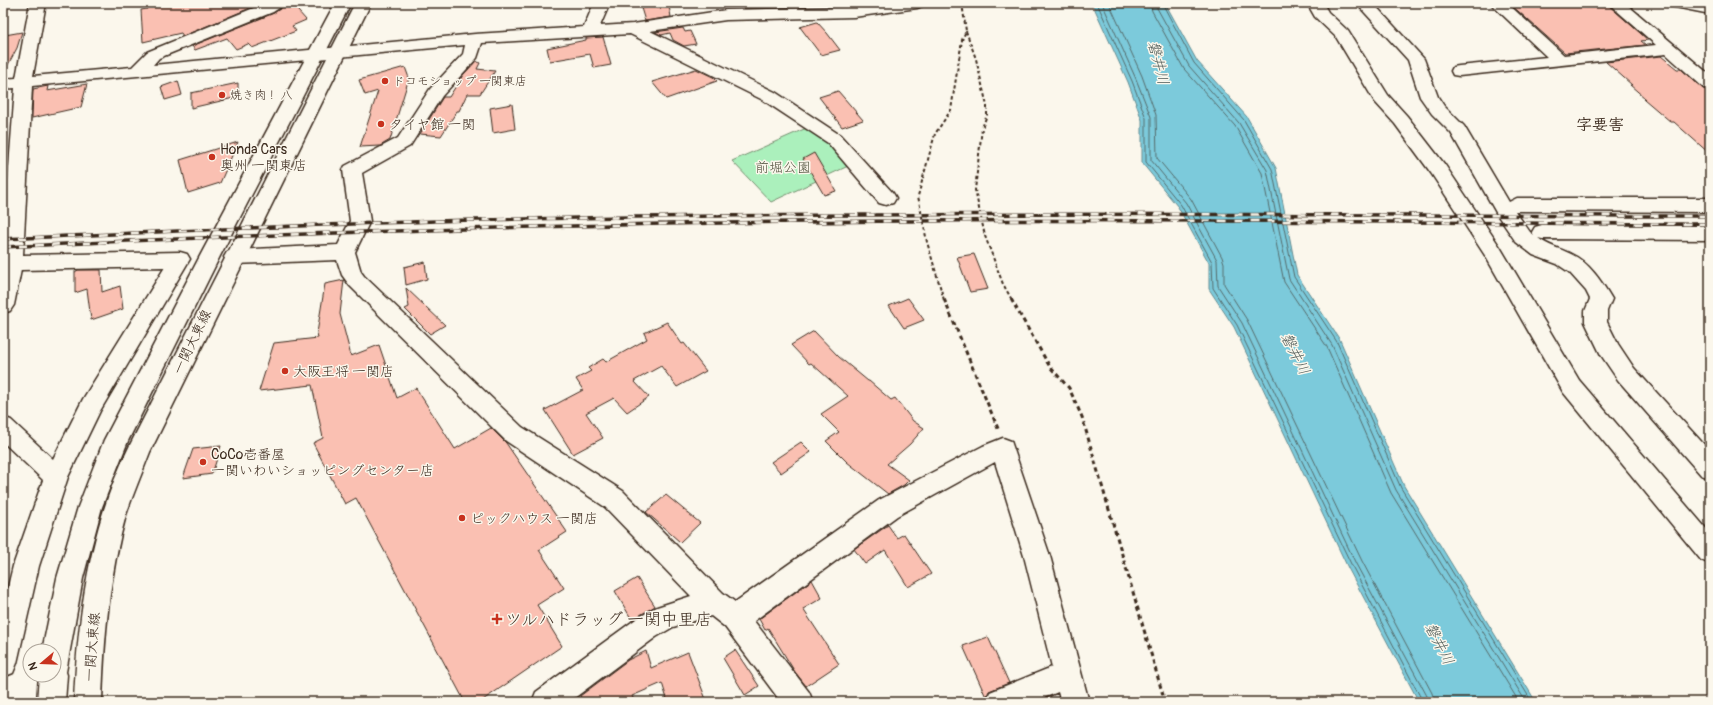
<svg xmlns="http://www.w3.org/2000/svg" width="1713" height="705" font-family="Pangolin,'Klee One',sans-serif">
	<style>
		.green { fill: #abf0bc; stroke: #738d6d }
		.water { fill: #7ccadb; stroke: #628a8f }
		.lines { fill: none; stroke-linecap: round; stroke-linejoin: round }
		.shore { stroke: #556a6a; stroke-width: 1 }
		.building { fill: #fac0b2; stroke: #3b2a1e }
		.minor-casing { stroke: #3b2a1e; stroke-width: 3 }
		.major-casing { stroke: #3b2a1e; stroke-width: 3 }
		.path-far1 { stroke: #3b2a1e; stroke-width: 2; stroke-dasharray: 3.5 2.5; stroke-linecap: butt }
		.path { stroke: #3b2a1e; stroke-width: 3; stroke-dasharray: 4.5 3.5; stroke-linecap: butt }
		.minor { fill: #fbf7ec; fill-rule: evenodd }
		.major { fill: #fbf7ec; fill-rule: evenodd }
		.rail-casing { stroke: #3b2a1e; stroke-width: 3.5 }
		.rail { stroke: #fbf7ec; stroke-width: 2.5; stroke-dasharray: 8; stroke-linecap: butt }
		.poi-dot { fill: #c8321e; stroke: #fbf7ec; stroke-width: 1.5 }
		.labels { text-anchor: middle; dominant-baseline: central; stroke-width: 3; stroke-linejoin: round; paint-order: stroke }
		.far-poi-label { font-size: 12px; fill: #3b2a1e; stroke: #fbf7ec; text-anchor: start }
		.poi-label { font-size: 14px; fill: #3b2a1e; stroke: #fbf7ec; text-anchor: start }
		.park-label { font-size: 14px; fill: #51523e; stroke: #fbf7ec }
		.street-label { font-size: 14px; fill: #3b2a1e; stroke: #fbf7ec }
		.water-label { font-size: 15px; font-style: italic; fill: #4e5a57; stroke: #fbf7ec }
		.quarter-label { font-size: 16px; font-weight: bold; fill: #3b2a1e; stroke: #fbf7ec }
		.near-poi-label { font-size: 17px; fill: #3b2a1e; stroke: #fbf7ec; text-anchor: start }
	</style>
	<rect width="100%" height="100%" fill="#fbf7ec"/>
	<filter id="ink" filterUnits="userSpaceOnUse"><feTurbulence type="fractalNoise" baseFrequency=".025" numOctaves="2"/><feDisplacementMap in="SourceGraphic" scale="8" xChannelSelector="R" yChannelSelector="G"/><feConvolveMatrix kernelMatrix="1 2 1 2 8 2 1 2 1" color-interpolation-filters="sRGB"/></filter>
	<g filter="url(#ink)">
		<path class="green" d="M820 122 861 160 771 202 732 161Z"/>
		<path class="water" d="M1092 3H1165L1197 61 1247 117 1276 168 1297 275 1340 340 1404 486 1536 702H1419L1348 568 1234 327 1209 289V263L1178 207 1142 163V120L1128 82Z"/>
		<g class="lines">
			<g class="shore">
				<path d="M1097 3 1132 81 1146 118V162L1181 205 1212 262 1213 288 1237 325 1352 566 1423 702"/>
				<path d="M1102 3 1136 79 1151 117V160L1186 203 1217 260 1218 286 1242 323 1356 564 1427 696 1428 702"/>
				<path d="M1109 3 1142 76 1156 115 1157 158 1191 199 1222 257 1224 263V284L1247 320 1362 561 1432 693 1434 702"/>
				<path d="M1150 3 1152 11 1184 69 1235 126 1262 173 1284 282 1327 347 1391 493 1519 702"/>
				<path d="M1157 3V8L1189 66 1239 123 1267 170 1289 279 1332 345 1396 490 1526 702"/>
				<path d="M1162 3 1194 63 1244 120 1272 169 1294 277 1337 342 1401 488 1532 702"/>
			</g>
		</g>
		<g class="building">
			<path d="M148 3H262L183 36 181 33 143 42 141 10 147 9Z"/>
			<path d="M291 3 306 20 292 26 296 31 252 48 248 44 236 49 227 38 195 50 192 46 274 13 284 6Z"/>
			<path d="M1509 3H1600L1603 5 1607 4 1648 40 1641 41 1646 45 1565 53Z"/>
			<path d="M669 6 671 17 645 21 641 8Z"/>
			<path d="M817 22 827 33 840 50 821 55 800 27Z"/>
			<path d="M683 28 685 32 690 31 696 44 684 46 673 40 670 33 661 35 655 32Z"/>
			<path d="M22 32 17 48 3 74V40L5 35Z"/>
			<path d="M603 37 611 65 594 68 590 54 550 61 547 48 586 40V38Z"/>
			<path d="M1661 56 1677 69H1681L1703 89 1710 90V154L1674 122H1671L1644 99 1645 98 1630 85H1632L1606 62Z"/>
			<path d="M476 61 480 63 477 69 495 71 480 94H467L459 111H457L441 136 420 134 443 97H449L463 75Z"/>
			<path d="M405 67 409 78 390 140 380 146 360 147 378 91 365 95 359 80Z"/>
			<path d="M696 69 713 77 717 81 666 99 652 82Z"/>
			<path d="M178 81 182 95 165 100 161 87Z"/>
			<path d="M238 83V97L191 108V93Z"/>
			<path d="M87 84 81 107 32 118 33 89 48 86 47 91Z"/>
			<path d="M838 91 863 120 842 127 819 97Z"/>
			<path d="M512 104 515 129 493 133 490 108Z"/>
			<path d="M238 142 220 183 188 193 180 160Z"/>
			<path d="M814 153 836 191 824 195 803 159Z"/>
			<path d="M974 254 988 289 970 292 957 257Z"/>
			<path d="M425 262 427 279 406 285 404 267Z"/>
			<path d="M78 270H101L102 292 120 286 123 309 91 320 87 289 75 293V272Z"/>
			<path d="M344 280 340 314 351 356 379 345 397 398 416 388 455 449 491 428 506 443 567 532 539 550 564 588 537 605 562 646 480 702H465L356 498 345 504 313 443 323 438 312 385 259 391 274 343 318 338 317 333 325 284Z"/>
			<path d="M406 288 445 325 430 334 405 309 409 307Z"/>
			<path d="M908 298 924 320 904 328 889 306Z"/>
			<path d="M667 322 682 344 684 343 706 371 677 387 661 366 634 381 649 397 627 412 614 398 586 413 603 438 573 454 545 410 583 390 576 379 591 371 588 368 603 359 606 362 647 339 644 333Z"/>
			<path d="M814 331 839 357 868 381H869L891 400 895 398 913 421 924 428 910 444 887 464 909 480 904 485 888 494 847 462 826 441 839 432 821 414 848 396 811 363 809 364 791 345Z"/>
			<path d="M801 442 811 452 781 473 771 462Z"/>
			<path d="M221 446 212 474 183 478 193 449Z"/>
			<path d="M666 495 700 523 680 542 646 512Z"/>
			<path d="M888 525 897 538 904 534 931 574 908 587 885 550 865 564 854 549Z"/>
			<path d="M637 578 655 606 632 620 615 591Z"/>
			<path d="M812 580 822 598 803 609 839 664 806 686 795 672 768 628 765 630 759 619Z"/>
			<path d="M988 637 1009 683 989 691 986 697 963 646Z"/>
			<path d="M735 650 759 686 745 695 723 658Z"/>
			<path d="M646 651 651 668 688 652 707 702H668L662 683 632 696 635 702H583L580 696 628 660Z"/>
		</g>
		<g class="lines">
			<defs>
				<g id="minor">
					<path d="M30 3H46L33 76 132 67 147 52 266 3H285L282 6 273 12 159 58 153 65 475 34 584 27 594 3H610L600 26 633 24 726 10 854 7 884 3H925L922 6 917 8 854 17 726 20 650 31 775 92 840 135 893 193 896 198 893 203 886 205 879 203 828 143 763 100 630 34 482 43 477 58 442 96 410 146 362 173 370 221 355 252 361 272 364 276 522 427 623 491 723 593 735 602 879 500 983 446 1003 438 1011 441 1050 556 1089 702H1061L1058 692 1034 702H986L990 692 1052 667 1024 556 995 462 897 516 754 621 809 692 813 702H781L725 627 711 616 673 627 656 637 569 702H532L536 692 636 619 657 607 691 596 605 507 506 441 350 286 342 275 337 260 234 264 227 262 224 257 227 252 234 250 338 245 350 221 343 170 345 166 398 138 430 89 463 54 465 45 32 86 23 255 180 252 187 254 190 259 100 411 68 477 39 566 17 663 13 673 3 677V607L13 566 43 480 3 442V417L11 420 53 459 83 399 165 267 21 270 14 305 10 311 3 313V247L15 88 3 89V79L16 78Z"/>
					<path d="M1307 3H1323L1328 12 1348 31 1388 95 1407 116 1445 165 1500 247 1579 380 1710 533V564L1701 560 1563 392 1486 257 1431 173 1395 124 1375 102 1336 37 1315 17Z"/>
					<path d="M1356 3H1373L1424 59 1438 97 1444 106 1464 126 1509 202 1517 198H1710V212L1515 211 1530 232 1534 235 1532 232 1535 227 1542 225 1710 226V240L1542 239 1538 238C1548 246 1559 248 1571 254 1589 262 1602 282 1612 299L1607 311V322L1618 344 1634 368 1710 451V478L1701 475 1618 380 1601 355 1585 322V311L1590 299 1586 291 1569 272 1557 264 1533 255 1516 242 1498 216 1451 133 1432 114 1420 97 1408 60Z"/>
					<path d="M1490 3H1507L1564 55 1656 45 1608 3H1625L1710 75V89L1704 88 1666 54 1459 76 1453 75 1451 71 1453 67 1459 66 1547 57Z"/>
					<path d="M1667 3 1710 4V14L1670 6Z"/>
				</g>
				<g id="major">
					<path d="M335 3H351L220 256 128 441 102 507 83 578 66 672 67 675 65 702H37L39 675H54V651H42L57 578 78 507 104 440 200 256Z"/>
					<path d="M355 3H371L150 452C142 473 133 494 126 515 109 576 104 639 102 702H74C78 613 90 525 130 445Z"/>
				</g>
			</defs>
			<use href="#minor" class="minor-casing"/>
			<use href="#major" class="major-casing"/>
			<g class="path-far1">
				<path d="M966 31 976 59 987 106V115L982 128 975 190 985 236 1003 284 1012 300"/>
				<path d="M944 300 927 242 918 196 935 134 951 110 962 40 966 31 962 3"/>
			</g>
			<g class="path">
				<path d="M944 299 999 431"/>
				<path d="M1011 299 1050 367 1069 388 1082 417 1165 702"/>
			</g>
			<use href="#minor" class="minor"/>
			<use href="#major" class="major"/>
			<defs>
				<g id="rail">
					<path d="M3 239C160 232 317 224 475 220 886 211 1298 215 1710 216"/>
					<path d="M3 247C303 232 603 223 903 221 1172 219 1441 223 1710 224"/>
				</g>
			</defs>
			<use href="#rail" class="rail-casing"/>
			<use href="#rail" class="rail"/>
		</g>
	</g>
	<g class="poi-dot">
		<circle cx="385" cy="81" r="4"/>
		<circle cx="222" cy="95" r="4"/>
		<circle cx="381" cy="124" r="4"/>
		<circle cx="212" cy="157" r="4"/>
		<circle cx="285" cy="371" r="4"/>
		<circle cx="203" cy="462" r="4"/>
		<circle cx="462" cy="518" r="4"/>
		<path d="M495 613h4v4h4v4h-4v4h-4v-4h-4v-4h4z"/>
	</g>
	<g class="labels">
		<g class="far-poi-label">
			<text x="393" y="81">ドコモショップ 一関東店</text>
			<text x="230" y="95">焼き肉！ 八</text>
		</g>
		<g class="poi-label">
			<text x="389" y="124">タイヤ館 一関</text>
			<text x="220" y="149">Honda Cars<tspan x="220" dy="16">奥州 一関東店</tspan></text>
			<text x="293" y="371">大阪王将 一関店</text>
			<text x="211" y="454">CoCo壱番屋<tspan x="211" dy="16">一関いわいショッピングセンター店</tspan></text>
			<text x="470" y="518">ピックハウス 一関店</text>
		</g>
		<g class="park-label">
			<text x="783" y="167">前堀公園</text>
		</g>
		<g class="street-label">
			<text transform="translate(192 342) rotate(-64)">一関大東線</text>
			<text transform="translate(92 647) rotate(-85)">一関大東線</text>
		</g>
		<g class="water-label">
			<text transform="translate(1158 63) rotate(76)">磐井川</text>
			<text transform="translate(1295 354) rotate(63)">磐井川</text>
			<text transform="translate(1439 644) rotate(63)">磐井川</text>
		</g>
		<g class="quarter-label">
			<text x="1600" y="125">字要害</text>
		</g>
		<g class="near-poi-label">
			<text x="505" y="619">ツルハドラッグ 一関中里店</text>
		</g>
	</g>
	<rect width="1713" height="705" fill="none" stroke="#fbf7ec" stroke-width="16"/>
	<rect x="8" y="8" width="1697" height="689" fill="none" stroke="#3b2a1e" stroke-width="1.5" filter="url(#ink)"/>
	<g transform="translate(42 663) rotate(251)"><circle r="19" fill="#fbf7ec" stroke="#aea59a"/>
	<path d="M0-3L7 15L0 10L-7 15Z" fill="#c8321e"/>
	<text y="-6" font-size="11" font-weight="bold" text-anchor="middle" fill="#3b2a1e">N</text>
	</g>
</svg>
